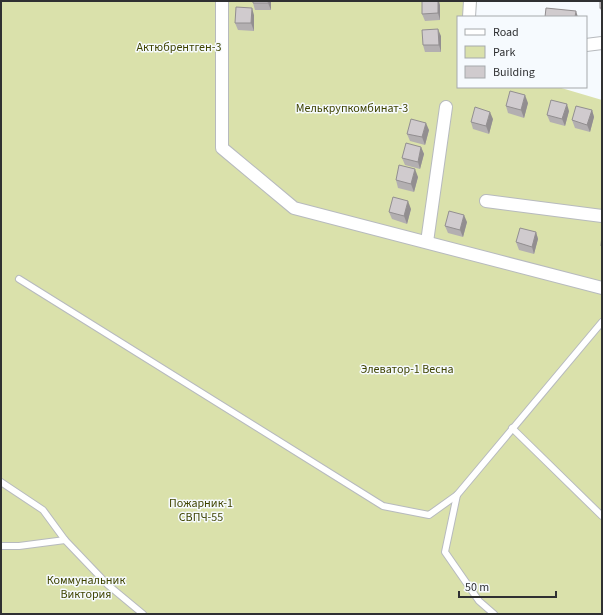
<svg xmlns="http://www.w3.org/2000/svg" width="603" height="615" font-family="'Source Sans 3',sans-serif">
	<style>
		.green { fill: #dae1ab }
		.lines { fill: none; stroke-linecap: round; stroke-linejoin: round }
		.service-casing { stroke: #b7babe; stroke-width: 8 }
		.minor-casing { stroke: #b7babe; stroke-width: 14 }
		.service { stroke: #fff; stroke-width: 6 }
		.minor { stroke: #fff; stroke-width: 12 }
		.wall { fill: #b3afb1 }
		.shaded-wall { fill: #928e90 }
		.building { fill: #d0cbce; stroke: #928e90 }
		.labels { text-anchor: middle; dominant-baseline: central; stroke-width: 3; stroke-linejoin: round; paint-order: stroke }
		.park-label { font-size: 12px; fill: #3f4400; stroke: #f6fafe }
	</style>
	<rect width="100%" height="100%" fill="#f6fafe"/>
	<path class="green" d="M1 1H477L475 17H458V87H558L602 100V614H1Z"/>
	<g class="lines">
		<defs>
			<g id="service">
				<path d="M19 279 383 506 429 515 457 495 602 322"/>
				<path d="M512 428 602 516"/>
				<path d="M1 482 43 510 65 540 108 585 143 614"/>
				<path d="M457 495 445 552 479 601 494 614"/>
				<path d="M1 546H19L65 540"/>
			</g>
			<g id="minor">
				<path d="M222 1V148L294 208 602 288"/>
				<path d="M469 17 470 1"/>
				<path d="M586 45 602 43"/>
				<path d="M486 201 602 216"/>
				<path d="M427 242 446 107"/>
			</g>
		</defs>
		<use href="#service" class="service-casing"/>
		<use href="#minor" class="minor-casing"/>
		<use href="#service" class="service"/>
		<use href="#minor" class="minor"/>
	</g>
	<g class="wall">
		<path d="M271 1V10H255L253 3Z"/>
		<path d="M602 1V13L600 8Z"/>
		<path d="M440 5V20L425 21 422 14Z"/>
		<path d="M254 15V31L238 30 235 23Z"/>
		<path d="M441 36V52H425L423 45Z"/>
		<path d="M528 103 524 118 508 113 506 106Z"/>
		<path d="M592 110 594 117 590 132 575 128 572 120Z"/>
		<path d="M569 111 565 126 550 122 547 115Z"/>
		<path d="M493 119 489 134 473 129 471 122Z"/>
		<path d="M429 130 425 145 410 141 407 134Z"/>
		<path d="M421 147 424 154 420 169 405 165 402 158Z"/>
		<path d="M418 177 414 192 398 188 396 180Z"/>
		<path d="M411 209 407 224 392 219 389 212Z"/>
		<path d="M467 222 463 237 448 233 445 226Z"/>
		<path d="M536 232 538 239 534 254 519 250 516 242Z"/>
	</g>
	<g class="shaded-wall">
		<path d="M269 1H271V10L268 3Z"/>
		<path d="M438 1H439L440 5V20L438 13Z"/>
		<path d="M252 8 254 15V31L251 23Z"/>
		<path d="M576 11 578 17H575Z"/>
		<path d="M438 29 441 36V52L439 45Z"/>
		<path d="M525 95 528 103 524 118 521 110Z"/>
		<path d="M567 104 569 111 565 126 562 119Z"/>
		<path d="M592 110 594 117 590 132 587 125Z"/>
		<path d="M490 112 493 119 489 134 486 126Z"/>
		<path d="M426 123 429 130 425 145 422 137Z"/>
		<path d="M421 147 424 154 420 169 418 162Z"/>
		<path d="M415 169 418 177 414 192 411 184Z"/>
		<path d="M408 201 411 209 407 224 404 216Z"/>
		<path d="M464 215 467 222 463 237 460 230Z"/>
		<path d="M536 232 538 239 534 254 532 247Z"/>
	</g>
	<g class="building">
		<path d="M253 1H269L268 3H253Z"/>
		<path d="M422 1H438V13L422 14Z"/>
		<rect x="600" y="1" width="2" height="7"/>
		<path d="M236 7 252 8 251 23H235Z"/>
		<path d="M546 8 576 11 575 17H545Z"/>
		<path d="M438 29 439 45H423L422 30Z"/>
		<path d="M510 91 525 95 521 110 506 106Z"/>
		<path d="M551 100 567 104 562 119 547 115Z"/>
		<path d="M576 106 592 110 587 125 572 120Z"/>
		<path d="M475 107 490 112 486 126 471 122Z"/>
		<path d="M411 119 426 123 422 137 407 134Z"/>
		<path d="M406 143 421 147 418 162 402 158Z"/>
		<path d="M399 165 415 169 411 184 396 180Z"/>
		<path d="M393 197 408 201 404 216 389 212Z"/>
		<path d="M449 211 464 215 460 230 445 226Z"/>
		<path d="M520 228 536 232 532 247 516 242Z"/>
		<path d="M602 235V246H601Z"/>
	</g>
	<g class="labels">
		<g class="park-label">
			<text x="179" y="47">Актюбрентген-3</text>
			<text x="352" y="108">Мелькрупкомбинат-3</text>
			<text x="407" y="369">Элеватор-1 Весна</text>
			<text x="201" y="503">Пожарник-1<tspan x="201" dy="14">СВПЧ-55</tspan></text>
			<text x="86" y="580">Коммунальник<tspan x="86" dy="14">Виктория</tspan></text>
		</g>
	</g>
	<rect width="603" height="615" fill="none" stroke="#2f3032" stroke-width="4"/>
	<rect x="457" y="16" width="130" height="72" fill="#f6fafe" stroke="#a6a9ac"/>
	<rect x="465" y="29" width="20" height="6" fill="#ffffff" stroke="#a6a9ac"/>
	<text x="493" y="36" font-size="12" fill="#2f3032">Road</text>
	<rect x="465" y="46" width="20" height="12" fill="#dae1ab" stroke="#a6a9ac"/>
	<text x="493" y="56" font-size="12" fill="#2f3032">Park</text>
	<rect x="465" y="66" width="20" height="12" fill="#d0cbce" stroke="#a6a9ac"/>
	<text x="493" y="76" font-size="12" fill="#2f3032">Building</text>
	<path d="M459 591v6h97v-6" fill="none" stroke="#2f3032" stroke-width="2"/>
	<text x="465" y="591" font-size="12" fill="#2f3032" stroke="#f6fafe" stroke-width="3" paint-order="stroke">50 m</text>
</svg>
